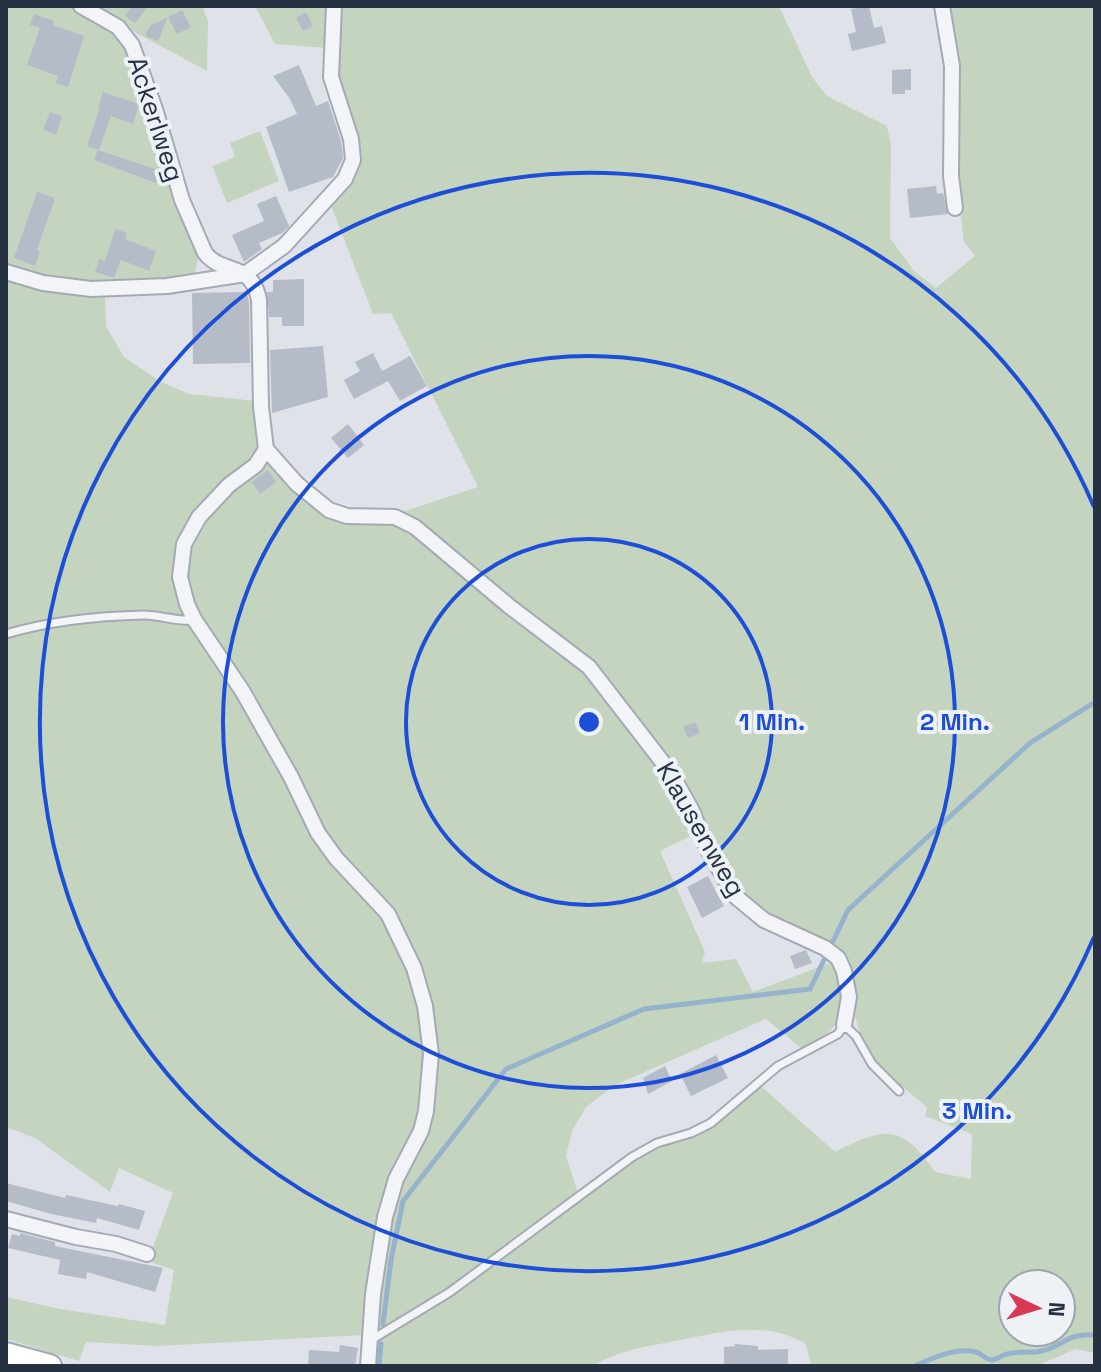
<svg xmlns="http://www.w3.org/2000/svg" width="1101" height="1372" font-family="'Space Grotesk',sans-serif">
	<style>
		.green { fill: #c5d4bf; fill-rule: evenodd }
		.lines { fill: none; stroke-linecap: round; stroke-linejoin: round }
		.stream { stroke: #96b3cd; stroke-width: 5 }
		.building { fill: #b5bcc7 }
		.service-casing { stroke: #a4aab4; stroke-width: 11 }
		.minor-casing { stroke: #a4aab4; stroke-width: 18 }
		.primary-casing { stroke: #9da8b6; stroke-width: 26 }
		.service { stroke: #f2f4f7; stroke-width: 7 }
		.minor { stroke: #f2f4f7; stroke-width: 14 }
		.primary { stroke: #fff; stroke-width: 22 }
		.ring { fill: none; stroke: #1d4ed8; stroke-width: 4 }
		.labels { text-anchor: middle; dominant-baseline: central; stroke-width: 8; stroke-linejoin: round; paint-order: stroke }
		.street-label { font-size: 26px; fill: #263142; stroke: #eef2f7 }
		.centre { fill: #1d4ed8; stroke: #eef2f7; stroke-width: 4 }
		.ring-label { font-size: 24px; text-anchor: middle; font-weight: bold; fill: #1d4ed8; stroke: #eef2f7; stroke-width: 8; stroke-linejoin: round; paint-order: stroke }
	</style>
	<rect width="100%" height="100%" fill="#dfe3e9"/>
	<g class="green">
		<path d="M6 6H202L208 21 207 71 129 29 122 37 193 241 198 258 194 279 68 284 6 267Z"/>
		<path d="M255 6H329L327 48 275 44Z"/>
		<path d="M338 6H779L812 77 827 96 887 126 891 146 890 238 914 271 936 288 975 256 964 242 958 190 947 6H1095V1353L1076 1349 1036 1366H811L806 1344C765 1319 719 1333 674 1341 645 1347 619 1350 593 1366H371L375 1343 456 1294 631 1163 664 1145 697 1134 713 1126 761 1086 835 1152C884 1127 902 1123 935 1172L971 1179 972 1134 925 1116 927 1107 893 1079 875 1061 865 1046 855 1018 848 966 775 921 730 884 695 805 583 653 514 605 399 513 478 487 391 313 373 314 330 203 353 172 337 91ZM1013 1284H1061V1332H1013Z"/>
		<path d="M260 131 279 181 227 203 212 166 235 157 230 143Z"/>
		<path d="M6 275 105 293 106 326 124 357 161 382 189 394 257 401 260 455 223 485 176 566 222 667 299 800 383 916 411 973 426 1042 417 1129 397 1168 365 1335 157 1346 86 1342 79 1361 6 1339V1297L60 1309 165 1325 174 1270 148 1261 173 1193 119 1168 110 1192 35 1138 6 1127Z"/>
		<path d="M267 463 312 505 397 521 578 661 666 771 697 833 660 851 705 952 702 963 736 959 753 992 835 961C845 1006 850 1028 801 1048L766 1019 615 1085 586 1107 572 1131 566 1156 578 1193 449 1289 379 1331 374 1332 393 1201 429 1116 418 966 332 846 197 617 185 584 192 536 216 504Z"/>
	</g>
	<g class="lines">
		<g class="stream">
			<path d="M383 1324 391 1260 403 1201 506 1069 644 1009 810 989 848 910 1030 743 1095 702"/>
			<path d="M379 1366 381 1344"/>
			<path d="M915 1366C932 1358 956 1347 976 1352 983 1354 985 1360 992 1360 999 1359 998 1357 1004 1355 1016 1350 1030 1354 1042 1351 1065 1345 1066 1333 1095 1335"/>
		</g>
	</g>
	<g class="building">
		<path d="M132 6H148L135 23 125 16Z"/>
		<path d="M869 6 874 28 882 26 886 43 852 51 848 34 856 32 851 9Z"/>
		<path d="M182 10 191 27 177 34 168 17Z"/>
		<path d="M306 12 313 26 303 31 296 18Z"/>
		<path d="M34 14 54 21 53 25 84 36 68 87 56 83 58 76 27 65 40 28 30 25Z"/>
		<path d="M168 17 158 41 145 36 150 26Z"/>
		<path d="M299 65 316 106 328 101 341 141 343 158 333 177 289 192 266 127 297 114 290 99 273 76Z"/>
		<path d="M911 69V90H905V94H892V70Z"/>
		<path d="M103 92 139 104 133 124 111 116 99 150 87 146 100 107H98Z"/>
		<path d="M50 112 62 116 56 135 43 130Z"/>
		<path d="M98 150 161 171 156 183 94 160Z"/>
		<path d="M936 186 937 194 943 193 948 214 910 218 907 189Z"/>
		<path d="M37 192 55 198 37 250 40 251 35 266 14 258Z"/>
		<path d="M276 196 289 226 282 233 259 243 262 249 244 262 232 235 264 221 257 204Z"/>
		<path d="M115 229 127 233 125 239 156 251 149 271 121 260 114 278 95 272 99 259 105 261Z"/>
		<path d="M304 279V326H282V317H269L267 292H273V280Z"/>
		<path d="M246 292 249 301 250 363 193 364 192 293Z"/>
		<path d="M323 346 328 397 272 413 270 350Z"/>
		<path d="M373 353 382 371 410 356 427 386 400 401 388 381 354 399 344 380 360 371 355 362Z"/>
		<path d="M348 424 364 445 348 458 331 438Z"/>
		<path d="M268 470 276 482 260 494 252 482Z"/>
		<path d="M695 722 700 733 688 738 683 727Z"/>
		<path d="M708 876 724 906 702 918 687 887Z"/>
		<path d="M806 950 812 963 795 969 790 956Z"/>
		<path d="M716 1055 728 1078 691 1096 680 1074Z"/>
		<path d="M665 1066 672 1081 648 1094 643 1078Z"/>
		<path d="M6 1183 65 1198 66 1195 118 1206 119 1204 145 1211 139 1230 97 1218 96 1223 51 1214 6 1201Z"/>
		<path d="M20 1233 55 1242V1246L163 1268 155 1292 87 1272 86 1279 58 1274 60 1260 8 1248 12 1234 20 1236Z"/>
		<path d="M735 1344 758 1346V1350L788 1349V1365L724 1366V1347L735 1346Z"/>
		<path d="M340 1345 358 1348 355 1366H308L309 1350 339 1352Z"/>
	</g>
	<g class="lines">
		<defs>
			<g id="service">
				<path d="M6 634C50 621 98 616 144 615 160 615 178 622 193 620"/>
				<path d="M369 1338 376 1337 450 1292 632 1157 657 1143 691 1133 711 1123 778 1066 838 1034 844 1025 856 1036 872 1064 899 1091"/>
			</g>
			<g id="minor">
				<path d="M81 6 118 27 132 45 155 109 182 200 205 253C223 276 250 260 259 299L261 407 266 449 297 484 329 510 347 516 395 517 415 527 509 606 589 667 671 773 691 809 709 852 735 896 764 920 825 948 838 958 844 971 849 997 844 1025"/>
				<path d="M942 6 952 66 951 176 955 208"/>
				<path d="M6 272 43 283 91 289 167 286 245 274 284 246 345 179 353 160 351 139 331 77 334 6"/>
				<path d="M266 449 256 465 229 485 199 517 184 544 180 577 187 604 194 619 243 692 291 777 318 833 336 858 388 914 414 968 425 1006 431 1054 426 1111 421 1131 396 1179 385 1217 373 1294 368 1366"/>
				<path d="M6 1219 76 1237 116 1244 147 1254"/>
			</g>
			<path id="primary" d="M6 1354 50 1366"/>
		</defs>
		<use href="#service" class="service-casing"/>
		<use href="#minor" class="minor-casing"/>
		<use href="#primary" class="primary-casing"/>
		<use href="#service" class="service"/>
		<use href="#minor" class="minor"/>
		<use href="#primary" class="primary"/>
	</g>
	<g class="ring">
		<circle cx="589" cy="722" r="183"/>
		<circle cx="589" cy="722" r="366"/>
		<path d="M1094 937A549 549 0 1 1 1094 507"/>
	</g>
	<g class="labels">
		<g class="street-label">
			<text transform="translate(156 119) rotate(72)">Ackerlweg</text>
			<text transform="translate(701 829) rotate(60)">Klausenweg</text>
		</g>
	</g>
	<circle cx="589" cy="722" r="12" class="centre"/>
	<g class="ring-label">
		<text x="772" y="730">1 Min.</text>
		<text x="955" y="730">2 Min.</text>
		<text x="977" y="1119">3 Min.</text>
	</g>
	<rect width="1101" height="1372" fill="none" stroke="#263142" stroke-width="16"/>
	<g transform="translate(1037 1308) rotate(94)"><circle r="38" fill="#eef2f7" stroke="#9ea5af" stroke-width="2"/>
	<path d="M0-6L14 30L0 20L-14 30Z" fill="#d93856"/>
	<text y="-12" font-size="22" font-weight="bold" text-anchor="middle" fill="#263142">N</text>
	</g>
</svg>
